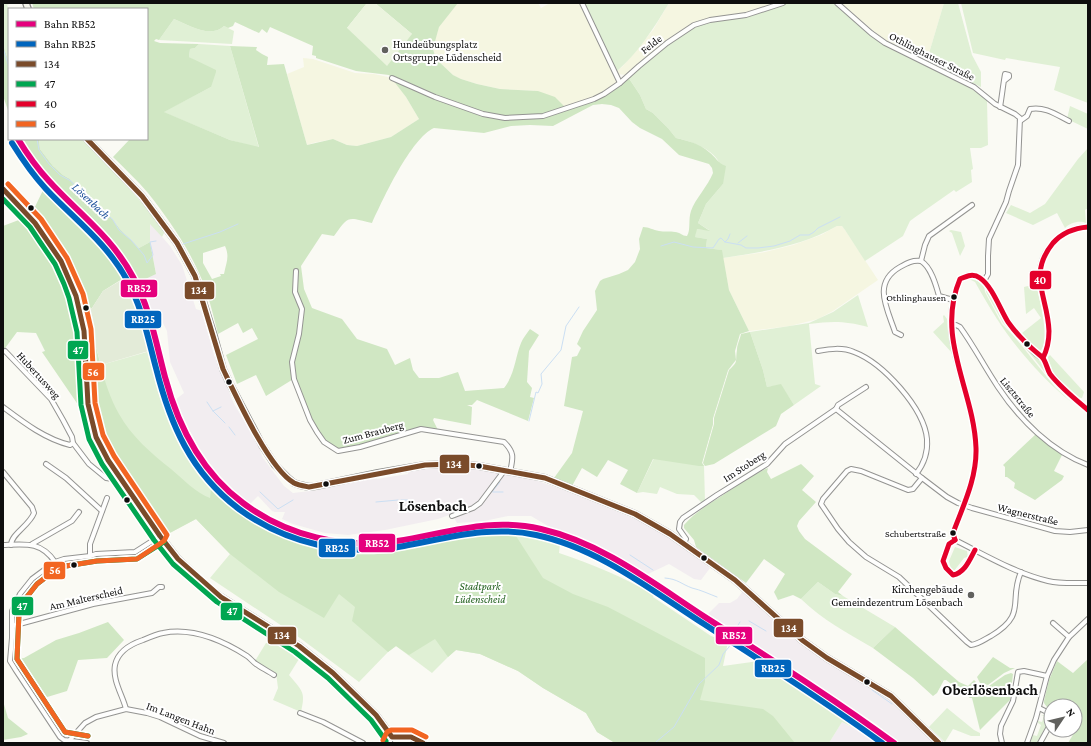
<svg xmlns="http://www.w3.org/2000/svg" width="1091" height="746" font-family="'Crimson Pro',serif">
	<style>
		.industrial { fill: #f2edf0 }
		.farmland { fill: #f5f6e1 }
		.green { fill: #e0f0d5 }
		.forest { fill: #d0e7c3; fill-rule: evenodd }
		.cemetery { fill: #e3ebd8 }
		.pitch { fill: #ebf4de }
		.lines { fill: none; stroke-linecap: round; stroke-linejoin: round }
		.stream { stroke: #cbdff3; stroke-width: 1 }
		.street-casing { stroke: #949492; stroke-width: 6 }
		.secondary-casing { stroke: #8b8b88; stroke-width: 8 }
		.street { stroke: #fefefd; stroke-width: 4 }
		.secondary { stroke: #f4f4eb; stroke-width: 5.5 }
		.bus-1-casing { stroke: #fff; stroke-width: 8 }
		.bus-2-casing { stroke: #fff; stroke-width: 8 }
		.bus-3-casing { stroke: #fff; stroke-width: 8 }
		.bus-4-casing { stroke: #fff; stroke-width: 8 }
		.bus-1 { stroke: #7a4b2a; stroke-width: 5 }
		.bus-2 { stroke: #00a651; stroke-width: 5 }
		.bus-3 { stroke: #e4002b; stroke-width: 5 }
		.bus-4 { stroke: #f26522; stroke-width: 5 }
		.rail-1-casing { stroke: #fff; stroke-width: 9 }
		.rail-2-casing { stroke: #fff; stroke-width: 9 }
		.rail-1 { stroke: #e5007d; stroke-width: 6 }
		.rail-2 { stroke: #0065bd; stroke-width: 6 }
		.poi-dot { fill: #61615e; stroke: #fff; stroke-width: 1.5 }
		.bus-dot { fill: #0e0e0e; stroke: #fff; stroke-width: 1.5 }
		.labels { text-anchor: middle; dominant-baseline: central; stroke-width: 4; stroke-linejoin: round; paint-order: stroke }
		.bus-label { font-size: 10px; fill: #0e0e0e; stroke: #fff; text-anchor: end }
		.poi-label { font-size: 11px; fill: #0e0e0e; stroke: #fff; text-anchor: start }
		.street-label { font-size: 11px; fill: #0e0e0e; stroke: #fff }
		.park-label { font-size: 11px; font-style: italic; fill: #256321; stroke: #fff }
		.water-label { font-size: 12px; font-style: italic; fill: #1d509a; stroke: #fff }
		.district-label { font-size: 15px; font-weight: bold; fill: #0e0e0e; stroke: #fff }
		.line-badge { stroke: #fff; stroke-width: 1.5 }
		.badge-label { font-size: 11px; text-anchor: middle; font-weight: bold; fill: #fff }
	</style>
	<rect width="100%" height="100%" fill="#fafaf4"/>
	<g class="industrial">
		<path d="M150 223 170 246 182 265 196 309 202 311 214 355 234 404 261 448 260 451 263 458 284 486 293 493 318 490 376 476 377 479 408 474V471L448 466 500 472 535 480 564 490 638 520 662 533 696 556 710 568 701 580 694 579 669 564 646 575 606 551 548 526 531 516H508L484 521 457 523 452 514 438 519 385 530 348 535 325 533 293 524 282 519 285 512H275L272 511 258 496 250 504 242 499 216 472 200 450 187 426 175 400 184 393 170 362 167 331 157 311 153 314 139 282 156 273 150 242Z"/>
		<path d="M743 591 804 645 826 660 885 695 934 743H898L876 724 708 614 719 603H730L737 599Z"/>
		<path d="M853 720 885 743H829L842 722 849 726Z"/>
	</g>
	<g class="farmland">
		<path d="M458 3H538L541 8 550 3H580L618 82 604 93 593 98 566 108 538 91 500 89 477 84 461 79 453 75 436 59 433 49 439 26Z"/>
		<path d="M669 3H781L746 14 709 18 694 23 666 42 626 75 618 74 616 72 623 66 653 30Z"/>
		<path d="M841 3H944L927 60 882 38 864 23Z"/>
		<path d="M303 58 313 59 355 73 374 74 388 77 394 80 406 97 419 119 391 137 357 146 347 145 333 139 313 143 307 145 287 74 304 67Z"/>
		<path d="M837 226H842L845 230 878 280 833 311 818 319 790 326 749 331 729 290 723 258 765 252 793 245 821 235Z"/>
	</g>
	<g class="green">
		<path d="M3 3H12L7 5 9 9V63L3 44Z"/>
		<path d="M583 3H669C654 28 638 53 616 72Z"/>
		<path d="M785 3H833L871 35 968 86 987 100 988 145 981 148H970L973 169 971 170 972 182 956 192 954 190 914 218 910 221 903 236 865 261 845 230 842 226H837C802 246 763 252 723 258L721 250 706 248 707 239 695 237 696 229 709 230 698 223 706 204 723 184C722 178 722 171 720 165 715 149 690 141 676 138L668 128 653 113 646 109 640 95 628 77 674 39 701 23 779 6Z"/>
		<path d="M944 3H958L972 55 981 72V87L927 60Z"/>
		<path d="M961 3H1088V103L1054 90 1060 67 1006 58 1005 60 973 53Z"/>
		<path d="M174 19C189 25 210 39 224 26L234 31 232 44 159 40Z"/>
		<path d="M199 44 230 46 259 148 230 140 163 112 211 87 194 60 189 57 190 49 195 48Z"/>
		<path d="M1070 106 1088 114V129L1067 119Z"/>
		<path d="M39 139H84C111 170 140 198 165 231L162 237 150 224V242L139 248 120 229 105 210 85 194 70 179 63 175 53 166 40 149Z"/>
		<path d="M1088 148V208L1085 210 1086 223C1080 220 1069 223 1065 228L1057 213 1033 225 1006 213 1011 205 1030 213 1045 204 1078 159Z"/>
		<path d="M951 230 961 232 965 246 960 256 952 233 949 231Z"/>
		<path d="M969 278 978 281 984 285 985 292 1002 324 1014 336 1055 387 1071 402C1043 379 1017 350 997 319 989 307 982 294 975 282L971 280 966 279Z"/>
		<path d="M1036 284C1039 298 1052 344 1039 352L1022 333 1041 318 1034 308 1026 314 1024 287Z"/>
		<path d="M986 286 1004 318 1033 354 1041 361 1045 371 1072 399 1056 386 1015 335 1003 323 986 292Z"/>
		<path d="M858 295 868 327C845 321 833 321 809 324L815 384 821 386 794 405 781 385 767 387 763 370 750 332 809 323 833 312Z"/>
		<path d="M944 315 947 319 948 333 952 353 933 332 944 322 943 316Z"/>
		<path d="M85 316H87L101 365 154 350 167 403 191 449 219 487 256 517 284 535 301 542 331 548 354 550 377 551 416 545 467 532 482 531 530 534 560 544 559 553C592 564 624 577 654 595L653 597 711 636 728 642 723 666 759 661 853 720 850 726 842 722 829 743H615L597 732 586 713 543 688 518 671 480 654 456 650 448 657 432 673 396 646 388 652 359 682 300 638 210 578 230 554 196 519 166 535 113 458 102 437Z"/>
		<path d="M1050 355 1084 392 1082 398 1075 397 1050 370 1048 357Z"/>
		<path d="M731 366 728 370 713 418V424L702 463 704 466 705 501 702 503 694 495 677 494 660 487 657 494 643 492 637 493 656 454 615 391Z"/>
		<path d="M955 547 967 551 968 557 964 558 954 571 951 569 949 561Z"/>
		<path d="M818 582 835 594 843 596 895 627 873 648C846 632 824 621 801 599Z"/>
		<path d="M278 642 299 659 289 675C302 691 306 691 301 712L273 700 278 688 276 673 255 661 266 643Z"/>
		<path d="M947 708 974 730 980 733V736H971L953 729 945 742 929 727Z"/>
		<path d="M1044 715 1048 717 1047 724 1037 743H1030L1033 735 1037 736 1041 725 1038 723V721L1042 722 1044 716 1041 715Z"/>
	</g>
	<g class="forest">
		<path d="M32 3H367L347 28 412 34 375 3H458L439 27 433 49 436 59 453 75 461 79 477 84 500 89 538 91 555 97 566 108 535 117 594 100 628 77 640 95 646 109 653 113 668 128 676 138C688 141 699 143 709 152 716 157 717 163 726 166L723 184 706 204 698 223 710 231 697 229 695 237 707 239 706 248 722 250 729 290 749 331 740 334 735 351 736 360 728 370 713 418V424L702 463 704 466H699L653 459 637 493 620 484 628 470 608 460 597 477 582 468 572 486 554 478 572 453 583 411 564 406 572 357 577 356 581 348 577 344 583 331 597 310 595 291 600 281 603 279 619 274 628 270 635 262 640 249 639 239 643 227C649 227 653 230 659 231 664 232 670 231 675 232 680 232 682 236 687 236 691 230 688 219 691 211 695 199 708 186 713 173L712 168 709 164 679 155 662 139 640 128 632 122 619 108 611 105 602 104 593 105 553 126 530 125 511 126 484 133 434 128C411 138 383 199 372 223 347 217 349 215 334 236L322 234 301 266 304 289 312 308 342 319 357 339 387 349 395 365 410 358 413 370 419 378H439L458 372 465 391 504 388C515 374 515 358 521 343 523 338 527 333 530 329L539 335 529 351 527 382 532 388 530 397 534 398 528 421 477 400 472 405H467L472 407 471 425 434 418 433 420 438 430 429 429 338 450C334 447 329 445 325 441 311 428 304 400 298 382H296L295 378 266 396 256 375 237 384 226 355 258 339 252 328 243 333 238 323 218 334C213 314 208 292 199 273 186 244 167 217 148 193 137 180 125 169 113 157L130 139H147V9H34ZM174 19C189 25 210 39 224 26L228 28 233 26 235 22 259 33 262 29 267 33 270 27 313 46 312 55 316 56V58L356 71 389 75 406 97 419 119 391 137 357 146 347 145 333 139 307 145 284 64 267 65 268 57 262 54 256 50 257 47 230 46 259 147 230 140 164 112 211 87 216 72V70L189 57 190 49 195 48 199 44 160 43 154 41 156 39 159 40ZM225 246C230 257 226 263 224 274H220L221 276 212 279 203 263V253Z"/>
		<path d="M3 44 9 63V113L3 96Z"/>
		<path d="M10 139H16L40 176 99 235 107 245 127 276 103 291 92 308 88 310 85 304 81 300 73 303 80 330 84 362 91 364 85 316H87C98 348 102 384 119 414 131 436 152 454 171 469 183 479 196 493 210 498L211 489C190 462 176 436 167 403L191 449 219 487 256 518 290 538 301 542 331 548 354 550 377 551 429 542 467 532 482 531 516 533V536L543 578 573 594 608 607 705 658V682L700 700 763 709 773 716 795 743H615L597 732 586 713 543 688 518 671 480 654 456 650 448 657 435 639 409 655 396 646 388 652 352 621 355 607 339 594 324 618 279 592 230 554 196 519 166 535 113 458 102 437 95 415 83 412 42 352 45 351 36 333 17 332 3 351V226L24 218 33 211 45 186 26 163Z"/>
		<path d="M21 139H39L40 149 53 166 63 175 70 179 85 194 105 210 120 229 139 248 150 242 156 274 139 282C129 263 118 244 103 229 89 213 71 200 56 185 42 172 31 156 21 139Z"/>
		<path d="M750 332 763 370 767 387 781 384 794 405 781 414 776 426 714 464 705 466 703 463 714 424V418L729 370C739 361 735 362 737 350 737 345 740 339 741 334Z"/>
		<path d="M1036 434 1062 455 1054 471 1064 476 1062 480 1035 500 1014 488 1015 483 1007 477H1005V467L1003 465Z"/>
		<path d="M801 464 814 476 802 490 816 502 799 521 797 526 799 531 805 539 852 574 838 592 843 596 835 594 818 582 801 599 793 595 778 600 774 592 785 574 764 559 746 583 696 547 694 540 684 528V525C694 513 709 504 723 495 738 485 751 475 768 468L767 472 771 479Z"/>
		<path d="M108 622 124 640 107 658 78 660 67 691 44 698 17 659 24 658 56 640 79 633Z"/>
		<path d="M895 627 959 682 968 686 974 680 979 685 989 686 1005 675 1011 673 1013 674 1010 700 980 730 972 698H970L946 680H944L937 693 933 696 913 678 873 648Z"/>
		<path d="M993 657 1010 668H1015L1004 673 988 685 980 683 977 677Z"/>
		<path d="M1088 659V743H1068L1080 723 1075 720V706H1051V709L1049 708V710L1044 703V701L1049 680 1057 661 1073 673Z"/>
		<path d="M3 701 8 718 28 734 21 737 3 740Z"/>
	</g>
	<path class="cemetery" d="M125 278 137 302 152 350 101 365 89 323 90 316 88 310 92 308 103 291Z"/>
	<path class="pitch" d="M367 3H375L412 34 387 66 347 28Z"/>
	<g class="lines">
		<g class="stream">
			<path d="M3 48 9 67"/>
			<path d="M37 139 39 150 49 164 60 175 71 181 79 191 103 210 113 220 119 230 131 240 144 255 147 263 153 255 150 242 156 241"/>
			<path d="M725 242 728 239 730 234"/>
			<path d="M738 243 747 236"/>
			<path d="M183 244 220 232 238 224"/>
			<path d="M661 246 674 242 693 247 713 248 719 239 721 238 725 242 741 245 746 248H758L774 246 790 241 800 235H809L814 232 818 228 840 217"/>
			<path d="M207 402 213 411 225 423"/>
			<path d="M213 411 221 407"/>
			<path d="M529 421 536 392 538 393 542 384 541 374 561 350 566 326 579 307"/>
			<path d="M229 427 235 435"/>
			<path d="M260 492 278 509 293 500"/>
			<path d="M492 492 500 482"/>
			<path d="M493 492H503"/>
			<path d="M401 500H408L411 506H413"/>
			<path d="M376 502 398 500"/>
			<path d="M630 555 653 570"/>
			<path d="M665 578C678 579 681 584 692 588 701 590 709 594 717 597"/>
			<path d="M749 621 766 631"/>
			<path d="M735 630 740 622"/>
			<path d="M872 690 892 704"/>
			<path d="M656 742 674 727 699 684 719 665 723 654 729 647 731 641"/>
		</g>
		<defs>
			<g id="street">
				<path d="M582 3 620 83"/>
				<path d="M837 3 871 33 885 43 974 87 995 104 1015 114 1020 118 1018 165 1009 191 1006 202 989 239 988 256V274L984 281"/>
				<path d="M392 78 435 97 483 114 505 118 543 116 594 99 604 94 620 83 639 66 667 43 694 25 710 20 746 15 783 3"/>
				<path d="M1000 107C1002 96 1003 85 1005 74L1009 75V77L1004 81"/>
				<path d="M1020 121 1027 116 1030 109C1045 106 1057 115 1069 121"/>
				<path d="M921 261C931 267 936 285 939 296L953 300"/>
				<path d="M296 271 295 292 302 309 299 334 292 362 294 379 310 420 317 432 324 442 338 451 360 447 421 429 504 442C515 453 513 458 510 472"/>
				<path d="M951 325H956L960 327C974 346 985 368 998 387 1020 420 1051 451 1088 465"/>
				<path d="M901 335 895 332C887 308 872 283 900 267 907 263 912 260 921 261L925 245 929 236 972 205"/>
				<path d="M5 351 51 399 63 420 72 437 73 443 89 464 106 478 113 479 119 478"/>
				<path d="M818 351C830 349 842 347 854 352 883 363 924 408 927 439 928 452 924 464 916 474"/>
				<path d="M1043 358C1047 349 1049 341 1049 331 1048 298 1025 270 1055 241 1064 232 1076 227 1088 227"/>
				<path d="M3 407C23 422 45 439 70 445L73 443"/>
				<path d="M836 409 838 405 866 387"/>
				<path d="M46 464 66 478 102 511"/>
				<path d="M3 472 32 507 34 513C29 526 11 534 11 545"/>
				<path d="M922 478 913 489 908 490 861 471 851 469 847 471 823 499 821 504 838 529 849 542 866 557 899 577 967 642 971 645C979 644 985 639 991 636 1028 614 1008 601 1021 572"/>
				<path d="M452 516 473 508 480 503 504 471"/>
				<path d="M955 540 953 533C963 506 977 479 976 448 975 396 939 346 955 293 957 288 958 283 960 279 984 264 992 295 1001 310 1007 321 1032 355 1043 358L1050 373 1072 397 1088 410"/>
				<path d="M955 540C985 555 1015 573 1048 581 1061 584 1075 583 1088 583"/>
				<path d="M955 540 949 544 943 561 946 568 953 575C963 575 970 558 975 550"/>
				<path d="M32 544 72 521 79 512"/>
				<path d="M684 544 686 539 679 529 680 522 683 518 717 495 767 464 785 444 836 409 922 478 947 497 958 503 972 508 1055 531 1070 532 1088 530"/>
				<path d="M3 545C25 544 41 541 55 562"/>
				<path d="M90 556V544L107 498"/>
				<path d="M1053 623 1069 637"/>
				<path d="M12 626 93 604 152 593 159 587H162"/>
				<path d="M1039 708 1047 712 1051 719"/>
				<path d="M126 709C123 696 112 680 115 665 118 651 131 644 143 640 150 637 157 634 163 633 193 627 222 640 247 656 250 658 253 662 256 664 262 668 268 671 274 675"/>
				<path d="M300 713 323 722 363 743"/>
				<path d="M67 743 85 723 96 717 126 709 147 713 160 717 200 736 224 743"/>
				<path d="M87 743 64 740 60 737 15 669 10 661 12 638V611L20 594 32 579 55 562 64 559 90 556 96 554 135 552 160 536"/>
				<path d="M389 743 392 737"/>
				<path d="M1002 743 1000 734 1001 726 1013 701 1018 672 1024 671 1047 676"/>
				<path d="M1027 743 1036 718 1047 676 1054 660 1069 637 1088 619"/>
				<path d="M1040 743 1051 723"/>
			</g>
			<g id="secondary">
				<path d="M26 3 28 9"/>
				<path d="M87 139 142 196 177 243 195 276 214 336 223 369 229 382 262 445 275 465 288 478 294 483 300 485 309 487 316 486 378 473 425 465 454 464 479 466 545 478 635 514 670 534 735 580 802 640 827 658 891 696 939 743"/>
				<path d="M3 189 35 223 46 238 61 261 70 281 76 296 84 331 88 404 96 437 108 460 160 536 178 559 204 583 221 597 299 646 333 673 376 715 392 737H411L423 743"/>
			</g>
		</defs>
		<use href="#street" class="street-casing"/>
		<use href="#secondary" class="secondary-casing"/>
		<use href="#street" class="street"/>
		<use href="#secondary" class="secondary"/>
		<defs>
			<g id="bus-1">
				<path d="M87 139 142 196 177 243 195 276 223 369C236 396 269 469 294 483 298 485 304 486 309 487L425 465 454 464 479 466 545 478 635 514 670 534 735 580 802 640 827 658 891 696 939 743"/>
				<path d="M3 189 35 223 61 261 76 296 84 331 88 404 96 437 108 460 160 536 178 559 221 597 299 646 333 673 376 715 392 737H411L423 743"/>
			</g>
			<g id="bus-2">
				<path d="M3 199 30 227 40 242 55 264 64 284 69 298 77 332 81 405 89 439 102 464 154 540 173 564 217 602 295 652 328 678 371 720 386 741"/>
				<path d="M88 736 65 732 17 659 19 613 26 598 37 584 58 568 66 566 97 561 137 559 164 542"/>
			</g>
			<g id="bus-3">
				<path d="M1043 358C1047 350 1049 340 1049 331 1048 297 1027 275 1053 243 1062 233 1075 228 1088 227"/>
				<path d="M955 540 953 533C963 506 977 478 976 448 974 390 935 338 960 279 967 276 973 273 980 278 992 286 1000 309 1008 322 1018 336 1029 347 1042 357 1046 361 1047 369 1050 374 1061 388 1075 399 1088 410"/>
				<path d="M955 540 949 544 943 561 946 568 953 575C965 573 970 559 975 550"/>
			</g>
			<g id="bus-4">
				<path d="M8 184 41 219 67 258 83 294 91 329 95 403 103 435 114 456 167 535 164 541 137 559 97 561 66 566 58 568 37 584 26 598 19 613 17 659 65 732 88 736"/>
				<path d="M383 740 387 732 391 730H412L426 737"/>
			</g>
		</defs>
		<use href="#bus-1" class="bus-1-casing"/>
		<use href="#bus-2" class="bus-2-casing"/>
		<use href="#bus-3" class="bus-3-casing"/>
		<use href="#bus-4" class="bus-4-casing"/>
		<use href="#bus-1" class="bus-1"/>
		<use href="#bus-2" class="bus-2"/>
		<use href="#bus-3" class="bus-3"/>
		<use href="#bus-4" class="bus-4"/>
		<defs>
			<path id="rail-1" d="M18 139C27 154 37 168 49 181 78 213 112 237 133 277 150 308 156 343 165 377 178 426 201 472 243 503 287 536 343 549 397 541 448 533 490 517 541 529 602 543 653 583 705 617 769 658 833 698 894 743"/>
			<path id="rail-2" d="M12 143C22 159 33 175 46 189 74 219 107 243 127 280 142 307 148 338 156 368 170 424 191 473 239 509 287 544 346 557 404 546 448 538 491 525 536 535 598 548 651 590 704 624 764 663 825 701 882 743"/>
		</defs>
		<use href="#rail-1" class="rail-1-casing"/>
		<use href="#rail-2" class="rail-2-casing"/>
		<use href="#rail-1" class="rail-1"/>
		<use href="#rail-2" class="rail-2"/>
	</g>
	<g class="poi-dot">
		<circle cx="385" cy="50" r="4"/>
		<circle cx="971" cy="595" r="4"/>
	</g>
	<g class="bus-dot">
		<circle cx="31" cy="208" r="3.5"/>
		<circle cx="954" cy="297" r="3.5"/>
		<circle cx="86" cy="308" r="3.5"/>
		<circle cx="1027" cy="344" r="3.5"/>
		<circle cx="229" cy="382" r="3.5"/>
		<circle cx="479" cy="466" r="3.5"/>
		<circle cx="326" cy="484" r="3.5"/>
		<circle cx="127" cy="500" r="3.5"/>
		<circle cx="953" cy="533" r="3.5"/>
		<circle cx="704" cy="558" r="3.5"/>
		<circle cx="74" cy="565" r="3.5"/>
		<circle cx="867" cy="682" r="3.5"/>
	</g>
	<g class="labels">
		<g class="bus-label">
			<text x="946" y="297">Othlinghausen</text>
			<text x="946" y="533">Schubertstraße</text>
		</g>
		<g class="poi-label">
			<text x="393" y="44">Hundeübungsplatz<tspan x="393" dy="13">Ortsgruppe Lüdenscheid</tspan></text>
			<text x="963" y="589" text-anchor="end">Kirchengebäude<tspan x="963" dy="13">Gemeindezentrum Lösenbach</tspan></text>
		</g>
		<g class="street-label">
			<text transform="translate(651 44) rotate(-38)">Felde</text>
			<text transform="translate(932 56) rotate(27)">Othlinghauser Straße</text>
			<text transform="translate(39 375) rotate(48)">Hubertusweg</text>
			<text transform="translate(1018 397) rotate(51)">Lisztstraße</text>
			<text transform="translate(373 432) rotate(-15)">Zum Brauberg</text>
			<text transform="translate(744 466) rotate(-33)">Im Stoberg</text>
			<text transform="translate(1028 514) rotate(14)">Wagnerstraße</text>
			<text transform="translate(86 598) rotate(-13)">Am Malterscheid</text>
			<text transform="translate(181 718) rotate(21)">Im Langen Hahn</text>
		</g>
		<g class="park-label">
			<text x="480" y="586">Stadtpark<tspan x="480" dy="13">Lüdenscheid</tspan></text>
		</g>
		<g class="water-label">
			<text transform="translate(91 201) rotate(43)">Lösenbach</text>
		</g>
		<g class="district-label">
			<text x="433" y="506">Lösenbach</text>
			<text x="990" y="690">Oberlösenbach</text>
		</g>
	</g>
	<g class="line-badge">
		<rect x="1029" y="270" width="23" height="20" rx="4" fill="#e4002b"/>
		<rect x="120" y="279" width="38" height="19" rx="4" fill="#e5007d"/>
		<rect x="184" y="281" width="31" height="19" rx="4" fill="#7a4b2a"/>
		<rect x="124" y="310" width="38" height="19" rx="4" fill="#0065bd"/>
		<rect x="67" y="340" width="22" height="20" rx="4" fill="#00a651"/>
		<rect x="82" y="362" width="23" height="19" rx="4" fill="#f26522"/>
		<rect x="439" y="454" width="31" height="20" rx="4" fill="#7a4b2a"/>
		<rect x="358" y="533" width="38" height="20" rx="4" fill="#e5007d"/>
		<rect x="318" y="538" width="38" height="20" rx="4" fill="#0065bd"/>
		<rect x="43" y="561" width="23" height="19" rx="4" fill="#f26522"/>
		<rect x="11" y="596" width="23" height="20" rx="4" fill="#00a651"/>
		<rect x="220" y="602" width="23" height="19" rx="4" fill="#00a651"/>
		<rect x="773" y="618" width="31" height="20" rx="4" fill="#7a4b2a"/>
		<rect x="267" y="626" width="30" height="19" rx="4" fill="#7a4b2a"/>
		<rect x="715" y="626" width="38" height="19" rx="4" fill="#e5007d"/>
		<rect x="754" y="659" width="38" height="19" rx="4" fill="#0065bd"/>
	</g>
	<g class="badge-label">
		<text x="1040" y="284">40</text>
		<text x="139" y="292">RB52</text>
		<text x="199" y="294">134</text>
		<text x="143" y="323">RB25</text>
		<text x="78" y="354">47</text>
		<text x="93" y="376">56</text>
		<text x="454" y="468">134</text>
		<text x="377" y="547">RB52</text>
		<text x="337" y="552">RB25</text>
		<text x="55" y="574">56</text>
		<text x="22" y="610">47</text>
		<text x="232" y="615">47</text>
		<text x="789" y="632">134</text>
		<text x="282" y="639">134</text>
		<text x="734" y="639">RB52</text>
		<text x="773" y="672">RB25</text>
	</g>
	<rect width="1091" height="746" fill="none" stroke="#0e0e0e" stroke-width="8"/>
	<rect x="8" y="8" width="140" height="132" fill="#ffffff" stroke="#9f9f9f"/>
	<rect x="16" y="21" width="20" height="6" fill="#e5007d" stroke="#9f9f9f"/>
	<text x="44" y="28" font-size="12" fill="#0e0e0e">Bahn RB52</text>
	<rect x="16" y="41" width="20" height="6" fill="#0065bd" stroke="#9f9f9f"/>
	<text x="44" y="48" font-size="12" fill="#0e0e0e">Bahn RB25</text>
	<rect x="16" y="61" width="20" height="6" fill="#7a4b2a" stroke="#9f9f9f"/>
	<text x="44" y="68" font-size="12" fill="#0e0e0e">134</text>
	<rect x="16" y="81" width="20" height="6" fill="#00a651" stroke="#9f9f9f"/>
	<text x="44" y="88" font-size="12" fill="#0e0e0e">47</text>
	<rect x="16" y="101" width="20" height="6" fill="#e4002b" stroke="#9f9f9f"/>
	<text x="44" y="108" font-size="12" fill="#0e0e0e">40</text>
	<rect x="16" y="121" width="20" height="6" fill="#f26522" stroke="#9f9f9f"/>
	<text x="44" y="128" font-size="12" fill="#0e0e0e">56</text>
	<g transform="translate(1063 718) rotate(55)"><circle r="19" fill="#ffffff" stroke="#9f9f9f"/>
	<path d="M0-3L7 15L0 10L-7 15Z" fill="#61615e"/>
	<text y="-6" font-size="11" font-weight="bold" text-anchor="middle" fill="#0e0e0e">N</text>
	</g>
</svg>
